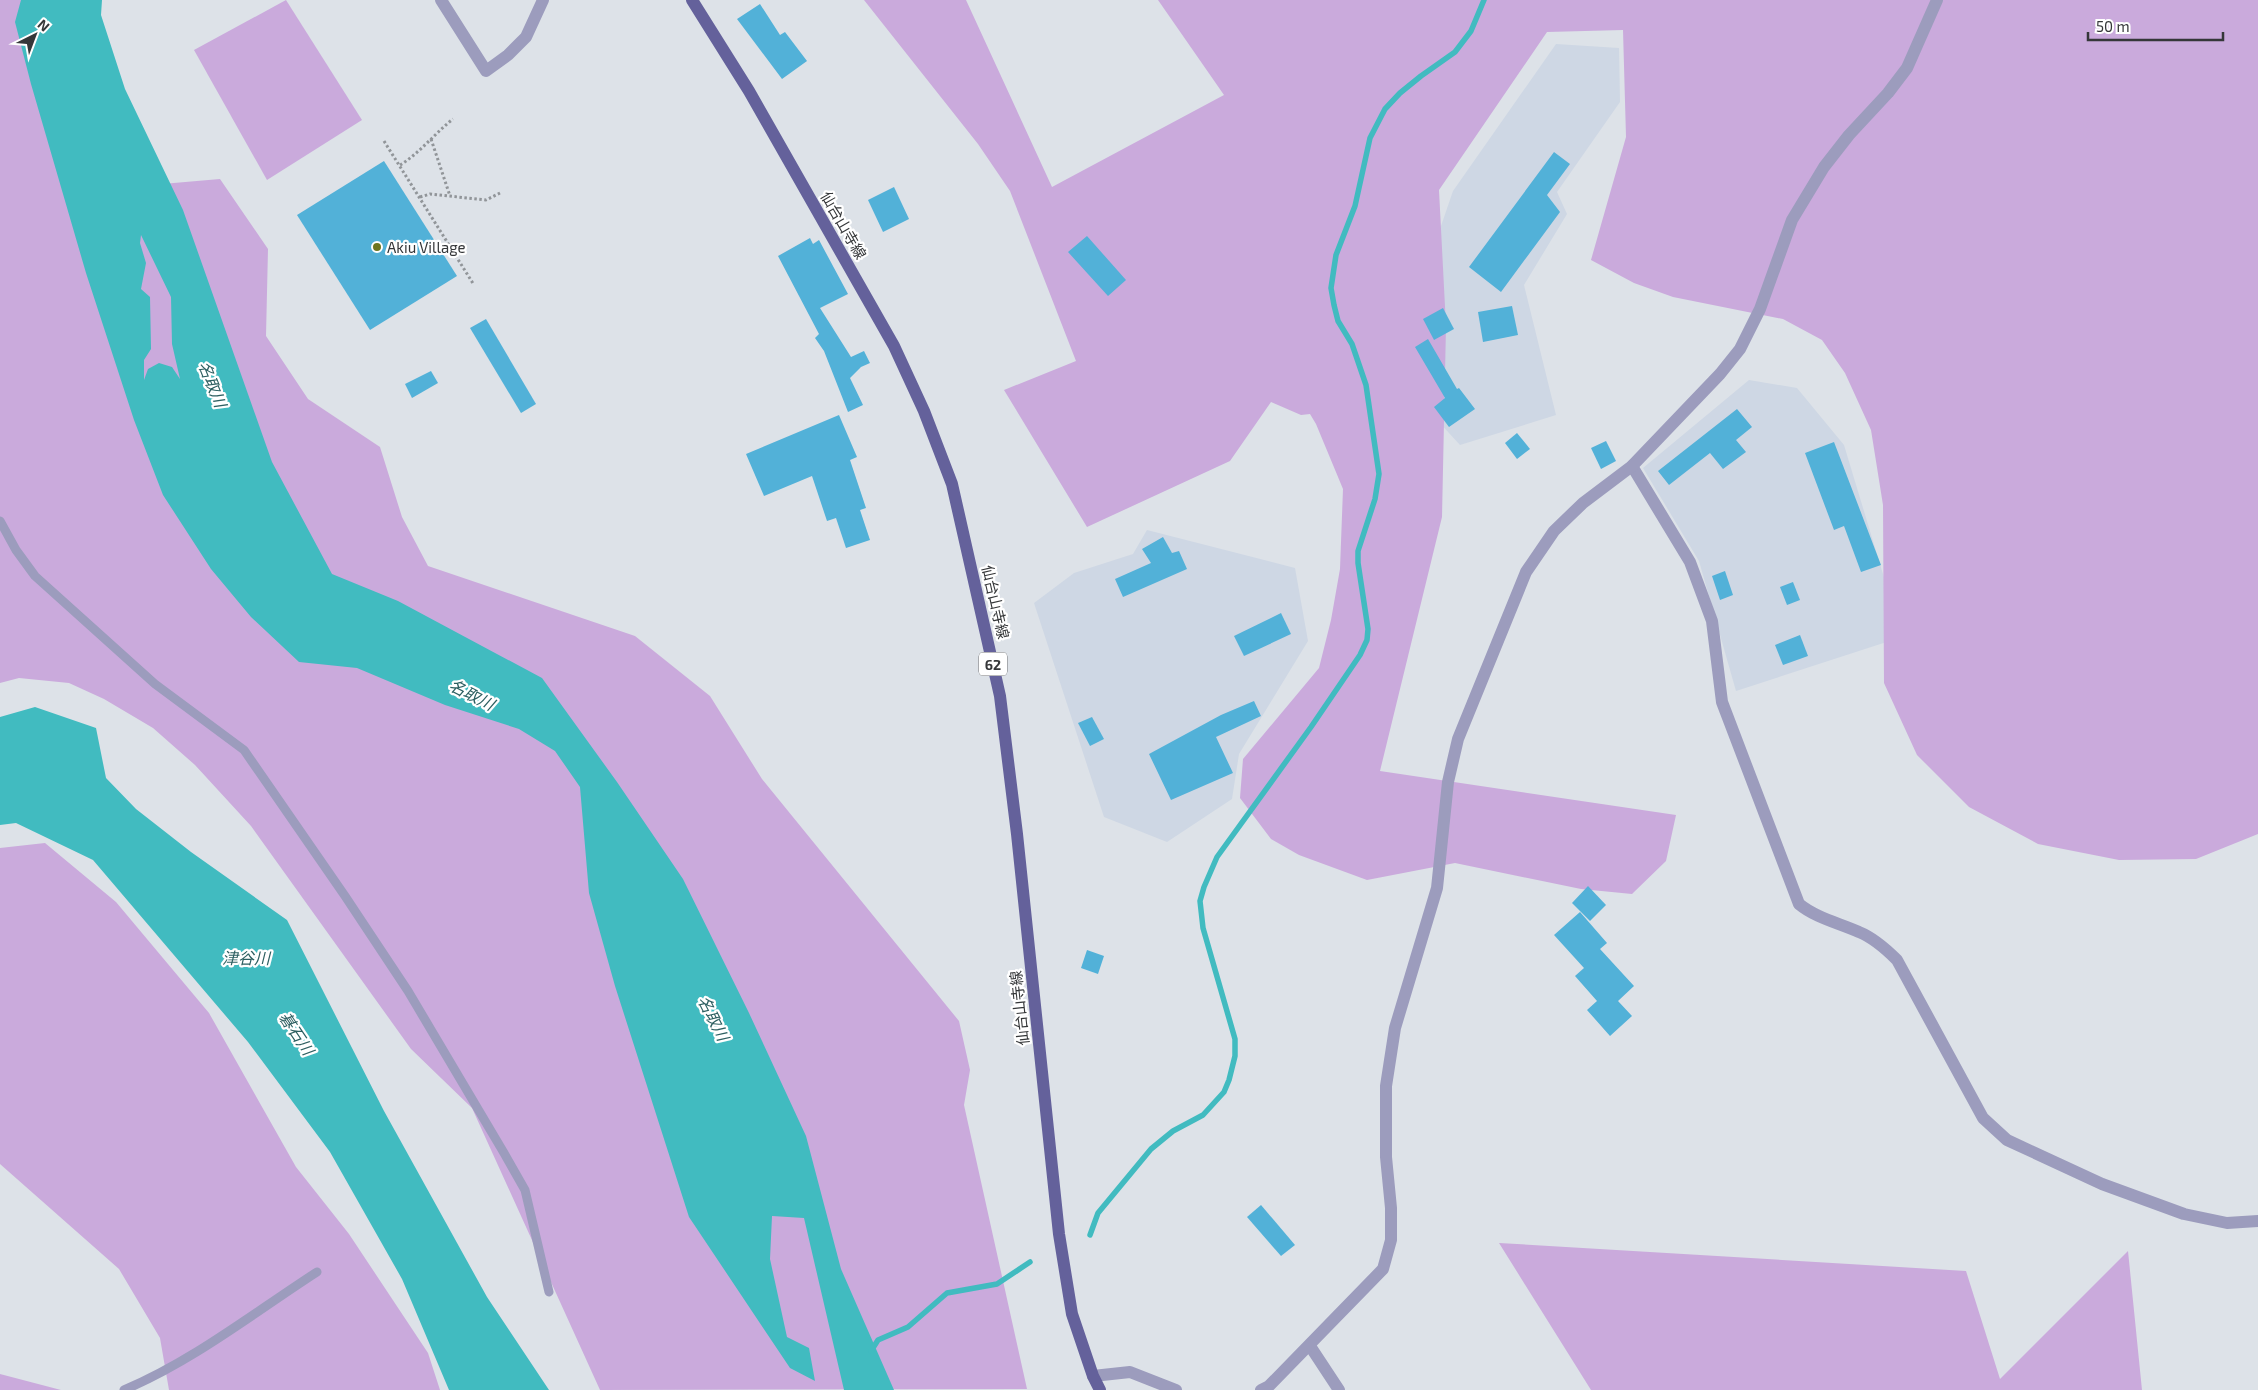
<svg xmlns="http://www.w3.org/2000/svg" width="2258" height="1390" font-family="'Exo 2','Noto Sans JP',sans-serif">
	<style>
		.built { fill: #ced7e4 }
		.green { fill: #caaadc }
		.water { fill: #41bbc0; fill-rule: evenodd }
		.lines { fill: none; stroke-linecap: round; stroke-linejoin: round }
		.stream { stroke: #41bbc0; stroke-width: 5.5 }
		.building { fill: #52b1d8 }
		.path { stroke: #919599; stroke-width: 3; stroke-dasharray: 2.5 2.5; stroke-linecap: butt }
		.service { stroke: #9c9cbd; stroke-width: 9 }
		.minor { stroke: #9c9cbd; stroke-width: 12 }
		.primary { stroke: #64619b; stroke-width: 12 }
		.poi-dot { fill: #6e751e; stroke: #fff; stroke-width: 2 }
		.labels { text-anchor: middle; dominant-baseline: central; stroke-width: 4.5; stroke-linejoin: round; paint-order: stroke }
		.shield { fill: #fff; stroke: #727374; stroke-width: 1 }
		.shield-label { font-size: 14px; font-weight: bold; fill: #353739 }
		.street-label { font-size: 15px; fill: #353739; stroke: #fff }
		.poi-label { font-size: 15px; fill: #353739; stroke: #fff; text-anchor: start }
		.water-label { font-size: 16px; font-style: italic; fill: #2d5f61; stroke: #fff }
	</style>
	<rect width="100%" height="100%" fill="#dde2e8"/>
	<g class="built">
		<path d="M1556 44 1619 48 1620 102 1557 192 1567 214 1524 285 1556 415 1460 445 1427 409 1405 331 1453 191Z"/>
		<path d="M1749 380 1797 388 1844 445 1902 637 1736 691 1699 561 1643 468Z"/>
		<path d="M1147 530 1295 568 1308 641 1239 754 1232 799 1167 842 1104 817 1034 603 1074 573 1133 554Z"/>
	</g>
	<g class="green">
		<path d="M0 0H59L139 186 220 179 268 249 266 336 308 399 380 447 402 517 428 566 635 636 710 696 762 779 959 1021 970 1070 964 1105 1027 1389 600 1390 472 1108 411 1049 251 826 195 765 153 728 104 699 69 683 19 678 0 683Z"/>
		<path d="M286 0 362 120 267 180 194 50Z"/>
		<path d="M864 0H966L1052 187 1224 95 1158 0H2258V834L2196 859 2119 860 2038 844 1969 807 1917 755 1884 683 1883 505 1871 430 1845 373 1822 340 1783 319 1673 297 1634 283 1591 260 1626 137 1623 30 1547 32 1439 190 1446 326 1442 517 1380 771 1676 815 1666 861 1632 894 1581 889 1455 863 1367 880 1299 855 1271 839 1240 798 1243 759 1319 668 1331 620 1340 569 1343 489 1316 424 1310 414 1301 415 1271 402 1230 461 1087 527 1004 390 1076 361 1010 191 978 144Z"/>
		<path d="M45 843 116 902 209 1013 296 1167 349 1234 428 1353 440 1390H169L160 1338 119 1269 0 1164V848Z"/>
		<path d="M1499 1243 1966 1271 2000 1379 2128 1251 2142 1390H1591Z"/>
		<path d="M0 1374 61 1390H0Z"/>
	</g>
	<g class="water">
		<path d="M21 0H102L101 15 125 89 183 210 272 462 332 574 398 601 542 678 617 782 683 879 749 1013 806 1136 841 1269 894 1390H844L804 1218 772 1216 770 1259 787 1337 809 1348 815 1381 790 1368 689 1217 615 986 589 893 580 787 555 751 519 729 445 705 357 668 299 662 251 617 211 569 163 495 134 420 86 273 31 84 15 22ZM141 235 171 297 172 344 180 379 172 367 159 363 148 369 144 380V360L151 349 150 297 141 289 146 263 140 243Z"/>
		<path d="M35 707 96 728 106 778 136 809 191 852 287 920 384 1111 487 1297 549 1390H449L402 1279 330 1152 248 1042 93 860 16 823 0 825V717Z"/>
	</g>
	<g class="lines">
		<g class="stream">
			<path d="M1090 1235 1098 1213 1151 1149 1173 1131 1203 1115 1224 1092 1229 1080 1235 1056V1039L1203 928 1200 901 1204 887 1217 857 1311 727 1360 655 1367 640 1368 629 1358 563V551L1375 499 1379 474 1366 385 1352 344 1338 321 1334 305 1331 288 1336 255 1355 206 1370 138 1385 109 1400 93 1421 76 1455 52 1471 31 1484 0"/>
			<path d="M871 1351 878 1340 908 1327 947 1293 997 1284 1030 1262"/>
		</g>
	</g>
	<g class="building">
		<path d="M760 4 780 35 785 32 807 61 782 79 737 19Z"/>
		<path d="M1554 152 1570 164 1547 195 1560 212 1501 292 1469 267Z"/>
		<path d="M384 161 457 276 370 330 297 215Z"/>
		<path d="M894 187 909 219 883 232 868 200Z"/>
		<path d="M1087 236 1126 280 1108 296 1068 252Z"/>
		<path d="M810 238 813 244 819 240 848 294 820 308 851 357 864 351 870 363 861 367 850 378 863 405 848 412 824 351 815 338 819 334 778 256Z"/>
		<path d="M1512 306 1518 335 1483 342 1478 312Z"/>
		<path d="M1443 308 1454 329 1434 340 1423 319Z"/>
		<path d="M486 319 536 404 521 413 470 328Z"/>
		<path d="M1428 339 1457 389 1459 388 1475 409 1449 427 1434 407 1445 398 1415 347Z"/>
		<path d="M431 371 438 383 412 398 405 384Z"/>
		<path d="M1737 409 1752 427 1736 440 1746 452 1723 469 1710 453 1669 485 1658 471Z"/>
		<path d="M839 415 857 457 850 460 866 508 860 510 870 540 846 548 836 518 827 521 812 476 764 496 746 454Z"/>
		<path d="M1517 433 1530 449 1517 459 1505 443Z"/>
		<path d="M1606 441 1616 461 1601 469 1591 448Z"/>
		<path d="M1834 442 1881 565 1861 572 1844 526 1834 530 1805 453Z"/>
		<path d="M1163 537 1172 553 1179 551 1187 569 1123 597 1115 579 1151 563 1142 549Z"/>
		<path d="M1725 571 1733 595 1720 600 1712 576Z"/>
		<path d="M1793 582 1800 600 1787 605 1780 587Z"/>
		<path d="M1281 613 1291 634 1244 656 1234 636Z"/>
		<path d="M1800 635 1808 656 1783 665 1775 645Z"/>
		<path d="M1254 701 1261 716 1216 737 1233 773 1171 800 1149 754 1221 715Z"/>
		<path d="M1092 717 1104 739 1090 746 1078 723Z"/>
		<path d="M1588 886 1606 905 1590 921 1572 903Z"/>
		<path d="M1580 912 1607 943 1600 949 1634 986 1618 1001 1632 1016 1610 1036 1587 1010 1597 1001 1575 976 1584 968 1554 935Z"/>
		<path d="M1087 950 1104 956 1098 974 1081 968Z"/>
		<path d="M1261 1205 1295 1245 1281 1256 1247 1217Z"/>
	</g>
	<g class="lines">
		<g class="path">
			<path d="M431 139 450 196"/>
			<path d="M384 141 474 285"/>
			<path d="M400 165C420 153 434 134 453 119"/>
			<path d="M420 197 430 194 486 200 500 193"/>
		</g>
		<g class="service">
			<path d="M0 521 16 550 35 576 155 684 244 750 345 896 408 991 504 1153 525 1190 549 1292"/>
			<path d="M124 1390C193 1361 255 1312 317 1272"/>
		</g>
		<g class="minor">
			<path d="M441 0 486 71 508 55 526 37 543 0"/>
			<path d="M1632 466 1690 562 1712 621 1722 702 1799 904C1816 918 1839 923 1859 932 1874 938 1886 949 1897 960L1983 1118 2007 1140 2102 1184 2184 1214 2227 1223 2258 1221"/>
			<path d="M1310 1346 1339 1390"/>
			<path d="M1093 1376 1130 1372 1176 1390"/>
			<path d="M1261 1390 1269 1386 1383 1269 1391 1240V1208L1386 1157V1086L1395 1028 1437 888 1448 782 1458 739 1526 572 1554 531 1583 503 1632 466 1720 374 1740 349 1760 309 1792 220 1824 167 1849 135 1888 93 1907 68 1937 0"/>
		</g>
		<path class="primary" d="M692 0 749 91 894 346 924 411 952 484 1000 696 1017 834 1059 1234 1072 1314 1093 1376 1100 1390"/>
	</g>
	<circle class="poi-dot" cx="377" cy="247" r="5"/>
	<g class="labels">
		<rect class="shield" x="979" y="652.5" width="28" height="23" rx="4"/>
		<g class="shield-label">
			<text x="993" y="664">62</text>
		</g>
		<g class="street-label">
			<text transform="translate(844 225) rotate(60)">仙台山寺線</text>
			<text transform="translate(996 602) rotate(77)">仙台山寺線</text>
			<text transform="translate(1019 1008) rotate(-96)">仙台山寺線</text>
		</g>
		<g class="poi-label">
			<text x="387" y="247">Akiu Village</text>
		</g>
		<g class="water-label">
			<text transform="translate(213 384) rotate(68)">名取川</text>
			<text transform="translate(472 694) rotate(27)">名取川</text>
			<text x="246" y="957">津谷川</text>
			<text transform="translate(714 1018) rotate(63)">名取川</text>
			<text transform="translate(297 1033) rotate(56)">碁石川</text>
		</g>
	</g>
	<g transform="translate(35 35) rotate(42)" stroke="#ffffff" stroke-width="4" paint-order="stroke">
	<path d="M0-4L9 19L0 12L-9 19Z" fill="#353739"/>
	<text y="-8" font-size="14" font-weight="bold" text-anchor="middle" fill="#353739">N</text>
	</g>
	<path d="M2088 32v8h135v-8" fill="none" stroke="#353739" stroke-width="2.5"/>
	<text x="2096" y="32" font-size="15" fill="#353739" stroke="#ffffff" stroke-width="4" paint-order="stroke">50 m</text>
</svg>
